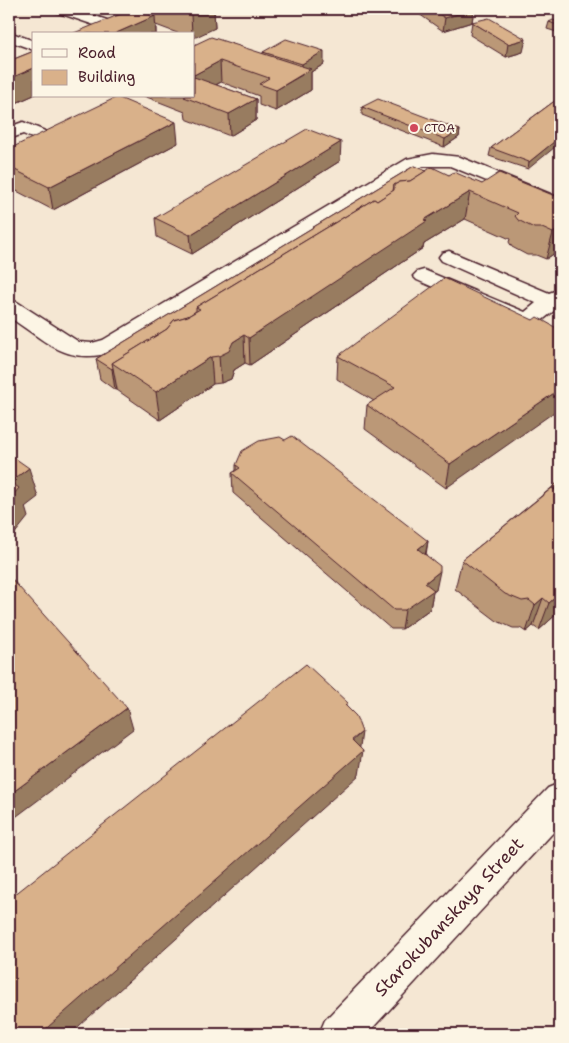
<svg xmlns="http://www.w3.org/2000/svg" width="569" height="1043" font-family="'Shantell Sans',sans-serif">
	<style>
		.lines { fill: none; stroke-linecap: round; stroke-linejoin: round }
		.minor-casing { stroke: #4a1f2b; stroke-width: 3 }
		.minor { fill: #fcf5e5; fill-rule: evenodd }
		.wall { fill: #bb9877; stroke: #4a1f2b }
		.shaded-wall { fill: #987c61; stroke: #4a1f2b }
		.building { fill: #d9b18a; stroke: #4a1f2b }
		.poi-dot { fill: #d1495b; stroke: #fcf5e5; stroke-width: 2 }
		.labels { text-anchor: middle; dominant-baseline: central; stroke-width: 4; stroke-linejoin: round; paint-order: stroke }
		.far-poi-label { font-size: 12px; fill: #4a1f2b; stroke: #fcf5e5; text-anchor: start }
		.near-street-label { font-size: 18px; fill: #4a1f2b; stroke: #fcf5e5 }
	</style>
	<rect width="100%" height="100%" fill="#f5e7d3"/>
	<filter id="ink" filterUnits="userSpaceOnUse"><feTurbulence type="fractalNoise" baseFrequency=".02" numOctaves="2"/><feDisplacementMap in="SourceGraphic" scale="10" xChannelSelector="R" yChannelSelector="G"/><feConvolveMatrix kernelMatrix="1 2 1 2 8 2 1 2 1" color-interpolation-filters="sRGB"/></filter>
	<g filter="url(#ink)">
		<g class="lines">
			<defs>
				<g id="minor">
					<path d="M54 9H74L125 26 127 29 125 32H115L56 12Z"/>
					<path d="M9 32 34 41V50L9 41Z"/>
					<path d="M23 122 64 139 67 143 64 147 58 148 52 147 23 134 9 139V127Z"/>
					<path d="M433 154 460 157 560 198V211L450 166H423L119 350C68 368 49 343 9 317V300L17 302 79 342 92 343 103 340 407 159Z"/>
					<path d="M449 251 549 293 560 289V306L535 326 527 328 417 280 413 276 417 272 424 270 525 312 536 303 442 261 439 257 442 253Z"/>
					<path d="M560 783V825L367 1034H319L325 1020 548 788Z"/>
				</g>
			</defs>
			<use href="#minor" class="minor-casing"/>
			<use href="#minor" class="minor"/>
		</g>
		<g class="wall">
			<path d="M124 9H214L215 28 194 34H180L156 25V34H75L125 12Z"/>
			<path d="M302 9H329L320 14Z"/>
			<path d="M412 9H474L472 22 443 31Z"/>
			<path d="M472 22 523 52 506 57 470 35Z"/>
			<path d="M549 22 560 23V33L547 29Z"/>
			<path d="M194 45 263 54V52L324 64 311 72V90L276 111 259 105V96L221 82 216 85 256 99V120L230 136 186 119 185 112 144 96H194Z"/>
			<path d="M34 51V95L16 103 9 99V61Z"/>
			<path d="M560 97 528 169 489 156 491 148Z"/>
			<path d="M362 107 460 130 459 137 444 147 362 115Z"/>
			<path d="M178 143 53 210 9 187V149Z"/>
			<path d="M340 161 192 254 157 237 155 218Z"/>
			<path d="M414 166 426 171 449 175 482 184 560 198V255L555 253 546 259 536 255H527L512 247 509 242 510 239 465 219 424 244 423 248 250 365 245 363 234 370 231 379 221 383 213 384 160 420 117 390V389L115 390 100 379 96 359Z"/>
			<path d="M533 320 446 488 365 429 367 405 374 401 337 379 338 356Z"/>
			<path d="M236 465 428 541 426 555 436 590 433 592 430 609 402 629H391L233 493 232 473 236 471Z"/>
			<path d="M560 481V611L539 630 533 626 526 632 520 628H513L497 621 455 589 462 560Z"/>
		</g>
		<g class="shaded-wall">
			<path d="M206 9H214L215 28 194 38V34H192L191 15Z"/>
			<path d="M320 9H329L320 14Z"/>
			<path d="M474 9 472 22 443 31 445 18Z"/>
			<path d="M155 16 156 34H114Z"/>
			<path d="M526 39 523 52 506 57 508 44Z"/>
			<path d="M324 51V64L311 72V90L276 111V90L302 75V64Z"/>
			<path d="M220 61 221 82 193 97 194 75Z"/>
			<path d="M34 68V95L16 103 11 78Z"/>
			<path d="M256 99V120L230 136 229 114Z"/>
			<path d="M176 122 178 143 53 210 49 187Z"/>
			<path d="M460 130 459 137 444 147 445 139Z"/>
			<path d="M560 137V143L528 169 529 162Z"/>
			<path d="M341 142 340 161 192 254 190 235Z"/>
			<path d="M470 192 465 219 424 244 423 248 250 365 249 338 424 220Z"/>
			<path d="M560 228V234L555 253 546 259 553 233Z"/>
			<path d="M244 335 245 363 234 370 231 379 221 383 219 356 233 342Z"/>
			<path d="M211 357 213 384 160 420 156 392Z"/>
			<path d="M113 368 117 389 115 390 112 369Z"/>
			<path d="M560 389V408L446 488 450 464Z"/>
			<path d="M29 468 38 497 25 507 28 517 9 541V500L10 482Z"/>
			<path d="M428 541 424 561 418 549Z"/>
			<path d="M440 571 436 590 433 592 430 609 402 629 405 610 425 583Z"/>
			<path d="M560 593V611L539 630 549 603Z"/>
			<path d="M543 598 533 626 526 632 535 605Z"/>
			<path d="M127 708 133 729 9 822V795Z"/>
			<path d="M362 732 359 754 363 751 359 775 70 1034H40Z"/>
		</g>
		<g class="building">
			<path d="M133 9 155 16 114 34 74 33Z"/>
			<path d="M173 9H206L191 15Z"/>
			<path d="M431 9H474L445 18Z"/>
			<path d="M489 18 526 39 508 44 472 22Z"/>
			<path d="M553 20 560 23V26L549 22Z"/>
			<path d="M211 37 311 69 276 90 259 84 269 78 220 61 194 75V45Z"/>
			<path d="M286 39 324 51 302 64 263 52Z"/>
			<path d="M34 51V68L11 78 9 77V61Z"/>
			<path d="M194 77 256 99 229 114 184 97 186 96H194Z"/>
			<path d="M117 97 176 122 49 187 9 167V149Z"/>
			<path d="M560 97V137L529 162 491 148Z"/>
			<path d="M378 99 460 130 445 139 362 107Z"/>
			<path d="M307 129 341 142 190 235 155 218Z"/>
			<path d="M414 166 426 171 410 181 400 182 394 185 393 191 377 201 374 199 196 307V311L188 316 174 320 167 329 112 363 113 368 112 369 96 359Z"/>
			<path d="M432 167 449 175 454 172 482 184 499 173 560 198V228L553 233 542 228H534L518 220 515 216 518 213 470 192 424 220 427 221 249 338 244 335 233 342 229 351 219 356 211 357 156 392 112 363 167 329 174 320 188 316 200 309 196 307 374 199 377 201 394 190V185L400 182 410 181Z"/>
			<path d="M444 278 533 320 537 317 560 330V389L450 464 367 405 395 387 338 356Z"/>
			<path d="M292 436 428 541 418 549 440 566V571L425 583 434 590 405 610H394L232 473 240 468 236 465 242 451 259 441 280 437 285 440Z"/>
			<path d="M9 454 29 468 10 482 19 488 9 500Z"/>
			<path d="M560 481V493L552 487Z"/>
			<path d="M552 488 560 493V593L549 603 543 598 535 605 529 600 522 601 505 594 462 560Z"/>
			<path d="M10 577 127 708 9 795V578Z"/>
			<path d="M306 664 348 703 345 705 356 716 362 732 352 740 363 751 40 1034H9V899Z"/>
		</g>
	</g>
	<circle class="poi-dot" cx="414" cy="128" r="5"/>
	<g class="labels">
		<g class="far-poi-label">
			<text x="424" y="128">СТОА</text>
		</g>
		<g class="near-street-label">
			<text transform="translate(449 917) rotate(-47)">Starokubanskaya Street</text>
		</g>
	</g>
	<rect width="569" height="1043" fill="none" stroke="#fcf5e5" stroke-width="30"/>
	<rect x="15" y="15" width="539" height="1013" fill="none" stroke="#4a1f2b" stroke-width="2" filter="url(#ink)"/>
	<rect x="32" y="32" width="162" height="65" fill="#fcf5e5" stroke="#b59f9b"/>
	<rect x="42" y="49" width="25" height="8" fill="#fcf5e5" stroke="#b59f9b"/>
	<text x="78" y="58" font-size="15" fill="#4a1f2b">Road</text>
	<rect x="42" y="70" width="25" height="15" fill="#d9b18a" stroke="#b59f9b"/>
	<text x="78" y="82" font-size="15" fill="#4a1f2b">Building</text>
</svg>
